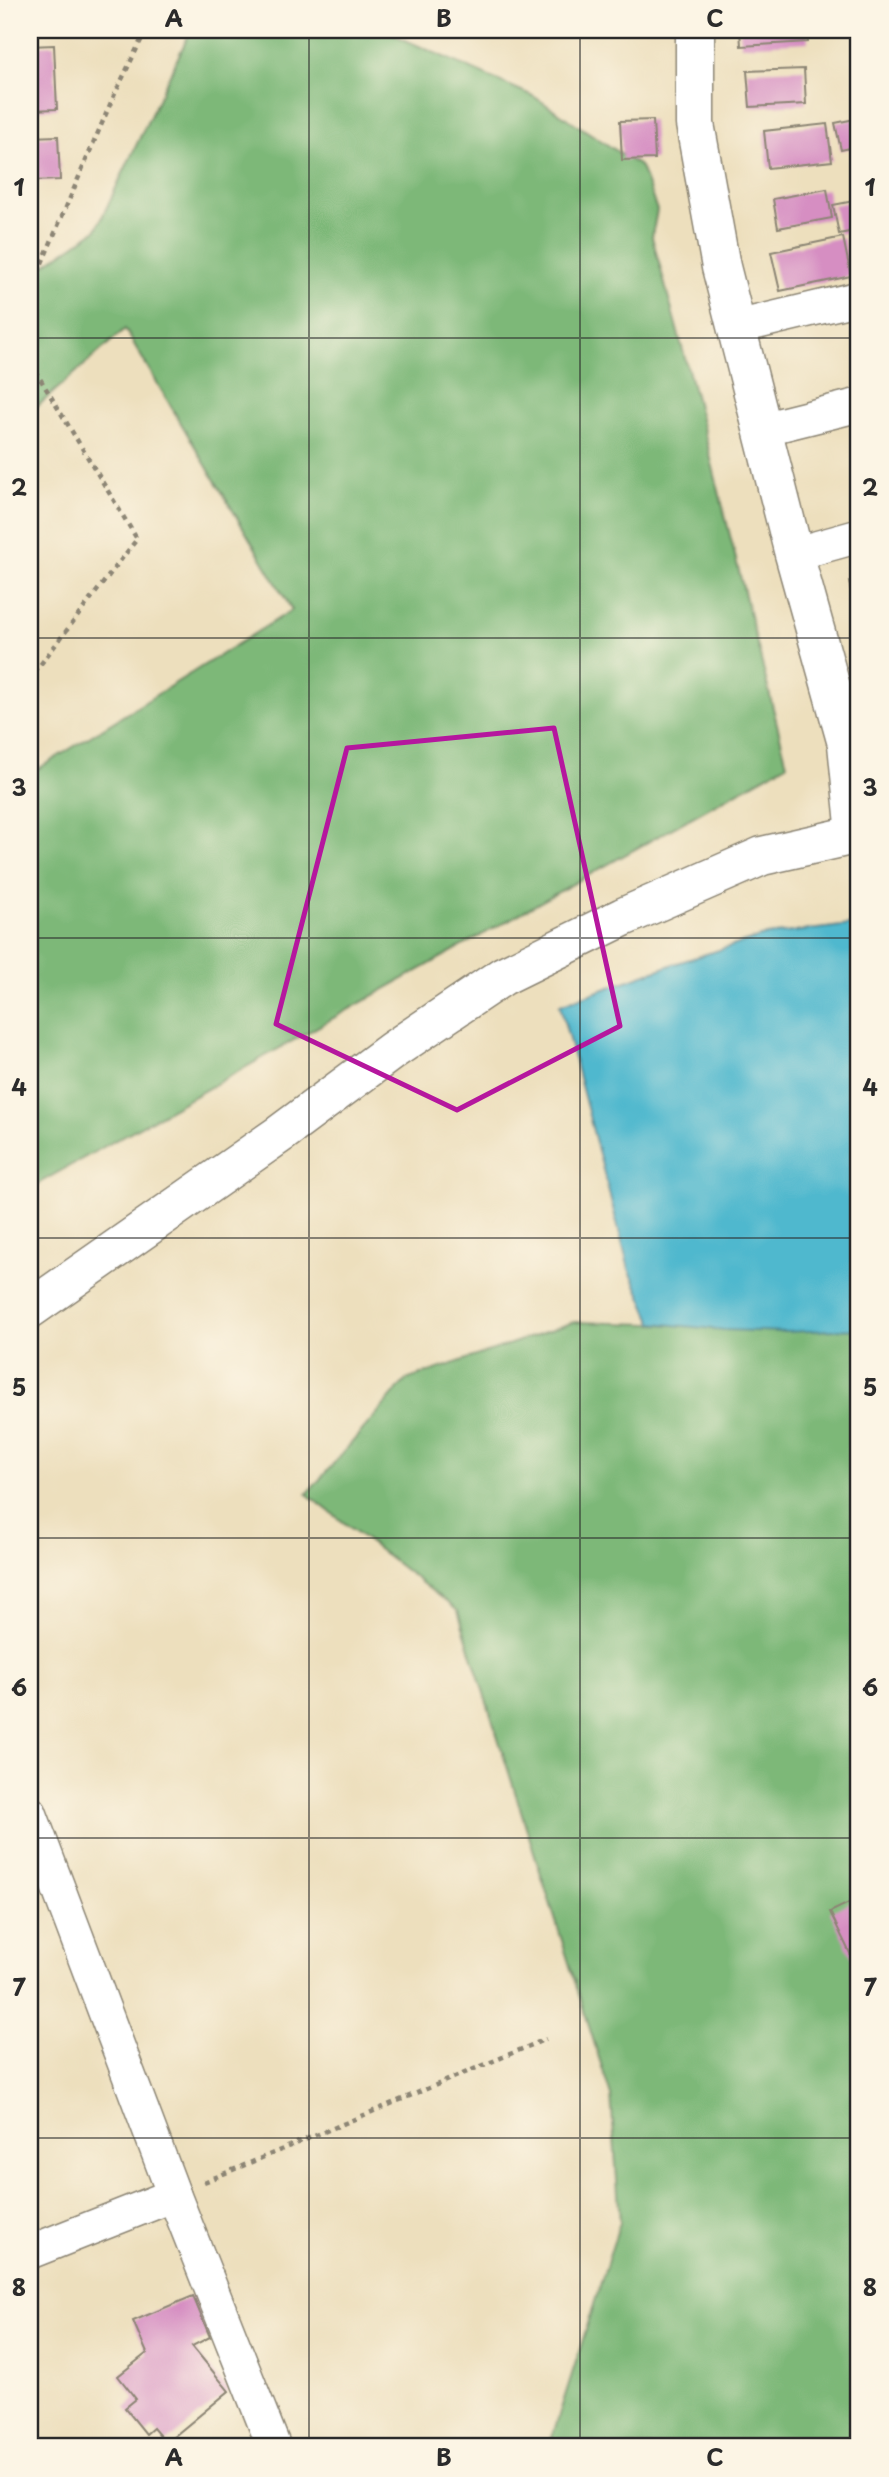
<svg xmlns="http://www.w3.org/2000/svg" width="889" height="2477" font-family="'Playpen Sans',sans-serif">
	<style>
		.forest { fill: #7db878; stroke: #547252; stroke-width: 2 }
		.water { fill: #50b8ce; stroke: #3e727c; stroke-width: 2 }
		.building { fill: #d68ec2 }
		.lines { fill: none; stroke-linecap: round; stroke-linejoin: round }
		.street-casing { stroke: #8c8574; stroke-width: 36 }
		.secondary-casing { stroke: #8c8574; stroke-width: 41 }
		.path { stroke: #8c8574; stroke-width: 4.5; stroke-dasharray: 5 5; stroke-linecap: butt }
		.street { stroke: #fff; stroke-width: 33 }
		.secondary { stroke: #fff; stroke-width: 38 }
		.marked { fill: none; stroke: #b5179e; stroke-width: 5; stroke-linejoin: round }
		.grid { fill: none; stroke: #2b2b2b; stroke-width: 2; stroke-opacity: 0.55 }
		.neatline { fill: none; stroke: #2b2b2b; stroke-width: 2.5 }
		.grid-label { font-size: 23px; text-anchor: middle; font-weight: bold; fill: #2b2b2b }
	</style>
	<rect width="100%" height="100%" fill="#fcf5e5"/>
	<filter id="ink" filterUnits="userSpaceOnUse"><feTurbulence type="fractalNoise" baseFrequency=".0143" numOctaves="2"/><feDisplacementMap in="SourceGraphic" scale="14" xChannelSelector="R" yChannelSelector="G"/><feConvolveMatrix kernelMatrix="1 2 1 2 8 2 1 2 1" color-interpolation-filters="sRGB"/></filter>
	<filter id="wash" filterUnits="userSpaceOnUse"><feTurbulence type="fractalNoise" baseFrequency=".00686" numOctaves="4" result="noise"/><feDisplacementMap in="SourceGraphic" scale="28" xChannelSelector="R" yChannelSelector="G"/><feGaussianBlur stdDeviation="1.57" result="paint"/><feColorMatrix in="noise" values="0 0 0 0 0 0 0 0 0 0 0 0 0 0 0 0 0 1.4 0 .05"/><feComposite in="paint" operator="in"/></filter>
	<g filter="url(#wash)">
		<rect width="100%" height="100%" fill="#eddfbd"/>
		<g class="forest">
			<path d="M191 30H387L403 39 533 96 641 167 657 210 652 237 695 395 787 764 30 1188V774L292 610 125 329 30 413V275L96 230Z"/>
			<path d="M574 1322 801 1328 859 1323V2447H549L620 2222 611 2096 458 1611 307 1494 406 1380Z"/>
		</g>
		<path class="water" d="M859 924V1329L785 1332 724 1330 653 1323 629 1269 560 1005 674 964 767 935Z"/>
		<g id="blocks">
			<g class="building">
				<path d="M740 30H807L808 42 741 46Z"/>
				<path d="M54 45 57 109 30 110V46Z"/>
				<path d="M804 69 806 104 750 107 747 71Z"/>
				<path d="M855 119 859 146 841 150 835 123Z"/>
				<path d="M653 120 655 159 622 160 620 121Z"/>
				<path d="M827 124 832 161 768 168 764 131Z"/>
				<path d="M58 136 60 180 30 181V137Z"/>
				<path d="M827 189 832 218 778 228 773 199Z"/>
				<path d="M859 200V230L839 234 833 205Z"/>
				<path d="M843 237 851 276 780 291 771 252Z"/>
				<path d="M859 580V624H858L849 582Z"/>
				<path d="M859 1898V1972L830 1912Z"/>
				<path d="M193 2296 210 2337 192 2346 229 2391 166 2443 153 2428 146 2434 125 2408 136 2399 118 2376 147 2353 133 2321Z"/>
			</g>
		</g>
	</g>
	<g filter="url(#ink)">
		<use href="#blocks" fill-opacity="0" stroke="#8c8574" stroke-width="2"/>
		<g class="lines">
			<defs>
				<g id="street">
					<path d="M737 327 859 298"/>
					<path d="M763 429 859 405"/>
					<path d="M794 554 859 536"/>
					<path d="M30 1813 174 2195 274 2447"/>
					<path d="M30 2252 174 2195"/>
				</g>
				<g id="secondary">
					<path d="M695 30V124L721 267 794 554 847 744 856 834"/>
					<path d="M30 1309 280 1134 393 1050 503 976 623 917 762 856 859 834"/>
				</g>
			</defs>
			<use href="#street" class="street-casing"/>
			<use href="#secondary" class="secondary-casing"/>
			<g class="path">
				<path d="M30 291 112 100 146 30"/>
				<path d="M30 362 137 539 40 665 30 675"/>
				<path d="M204 2182 546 2039"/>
			</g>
			<use href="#street" class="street"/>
			<use href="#secondary" class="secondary"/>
		</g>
	</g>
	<path class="marked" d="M554 728 620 1026 457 1110 276 1024 347 748Z"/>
	<path class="grid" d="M309 30V2447M580 30V2447M30 338H859M30 638H859M30 938H859M30 1238H859M30 1538H859M30 1838H859M30 2138H859"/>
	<rect width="889" height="2477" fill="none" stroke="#fcf5e5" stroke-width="77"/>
	<rect x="38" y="38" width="812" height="2400" class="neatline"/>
	<g class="grid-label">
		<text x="174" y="27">A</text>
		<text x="444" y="27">B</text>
		<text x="715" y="27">C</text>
		<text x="19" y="196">1</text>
		<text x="870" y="196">1</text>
		<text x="19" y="496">2</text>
		<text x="870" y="496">2</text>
		<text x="19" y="796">3</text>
		<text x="870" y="796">3</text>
		<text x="19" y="1096">4</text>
		<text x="870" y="1096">4</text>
		<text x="19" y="1396">5</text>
		<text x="870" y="1396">5</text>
		<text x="19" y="1696">6</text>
		<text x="870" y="1696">6</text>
		<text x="19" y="1996">7</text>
		<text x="870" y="1996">7</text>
		<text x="19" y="2296">8</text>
		<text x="870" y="2296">8</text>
		<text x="174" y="2466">A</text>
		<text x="444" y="2466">B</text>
		<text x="715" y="2466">C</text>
	</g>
</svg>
